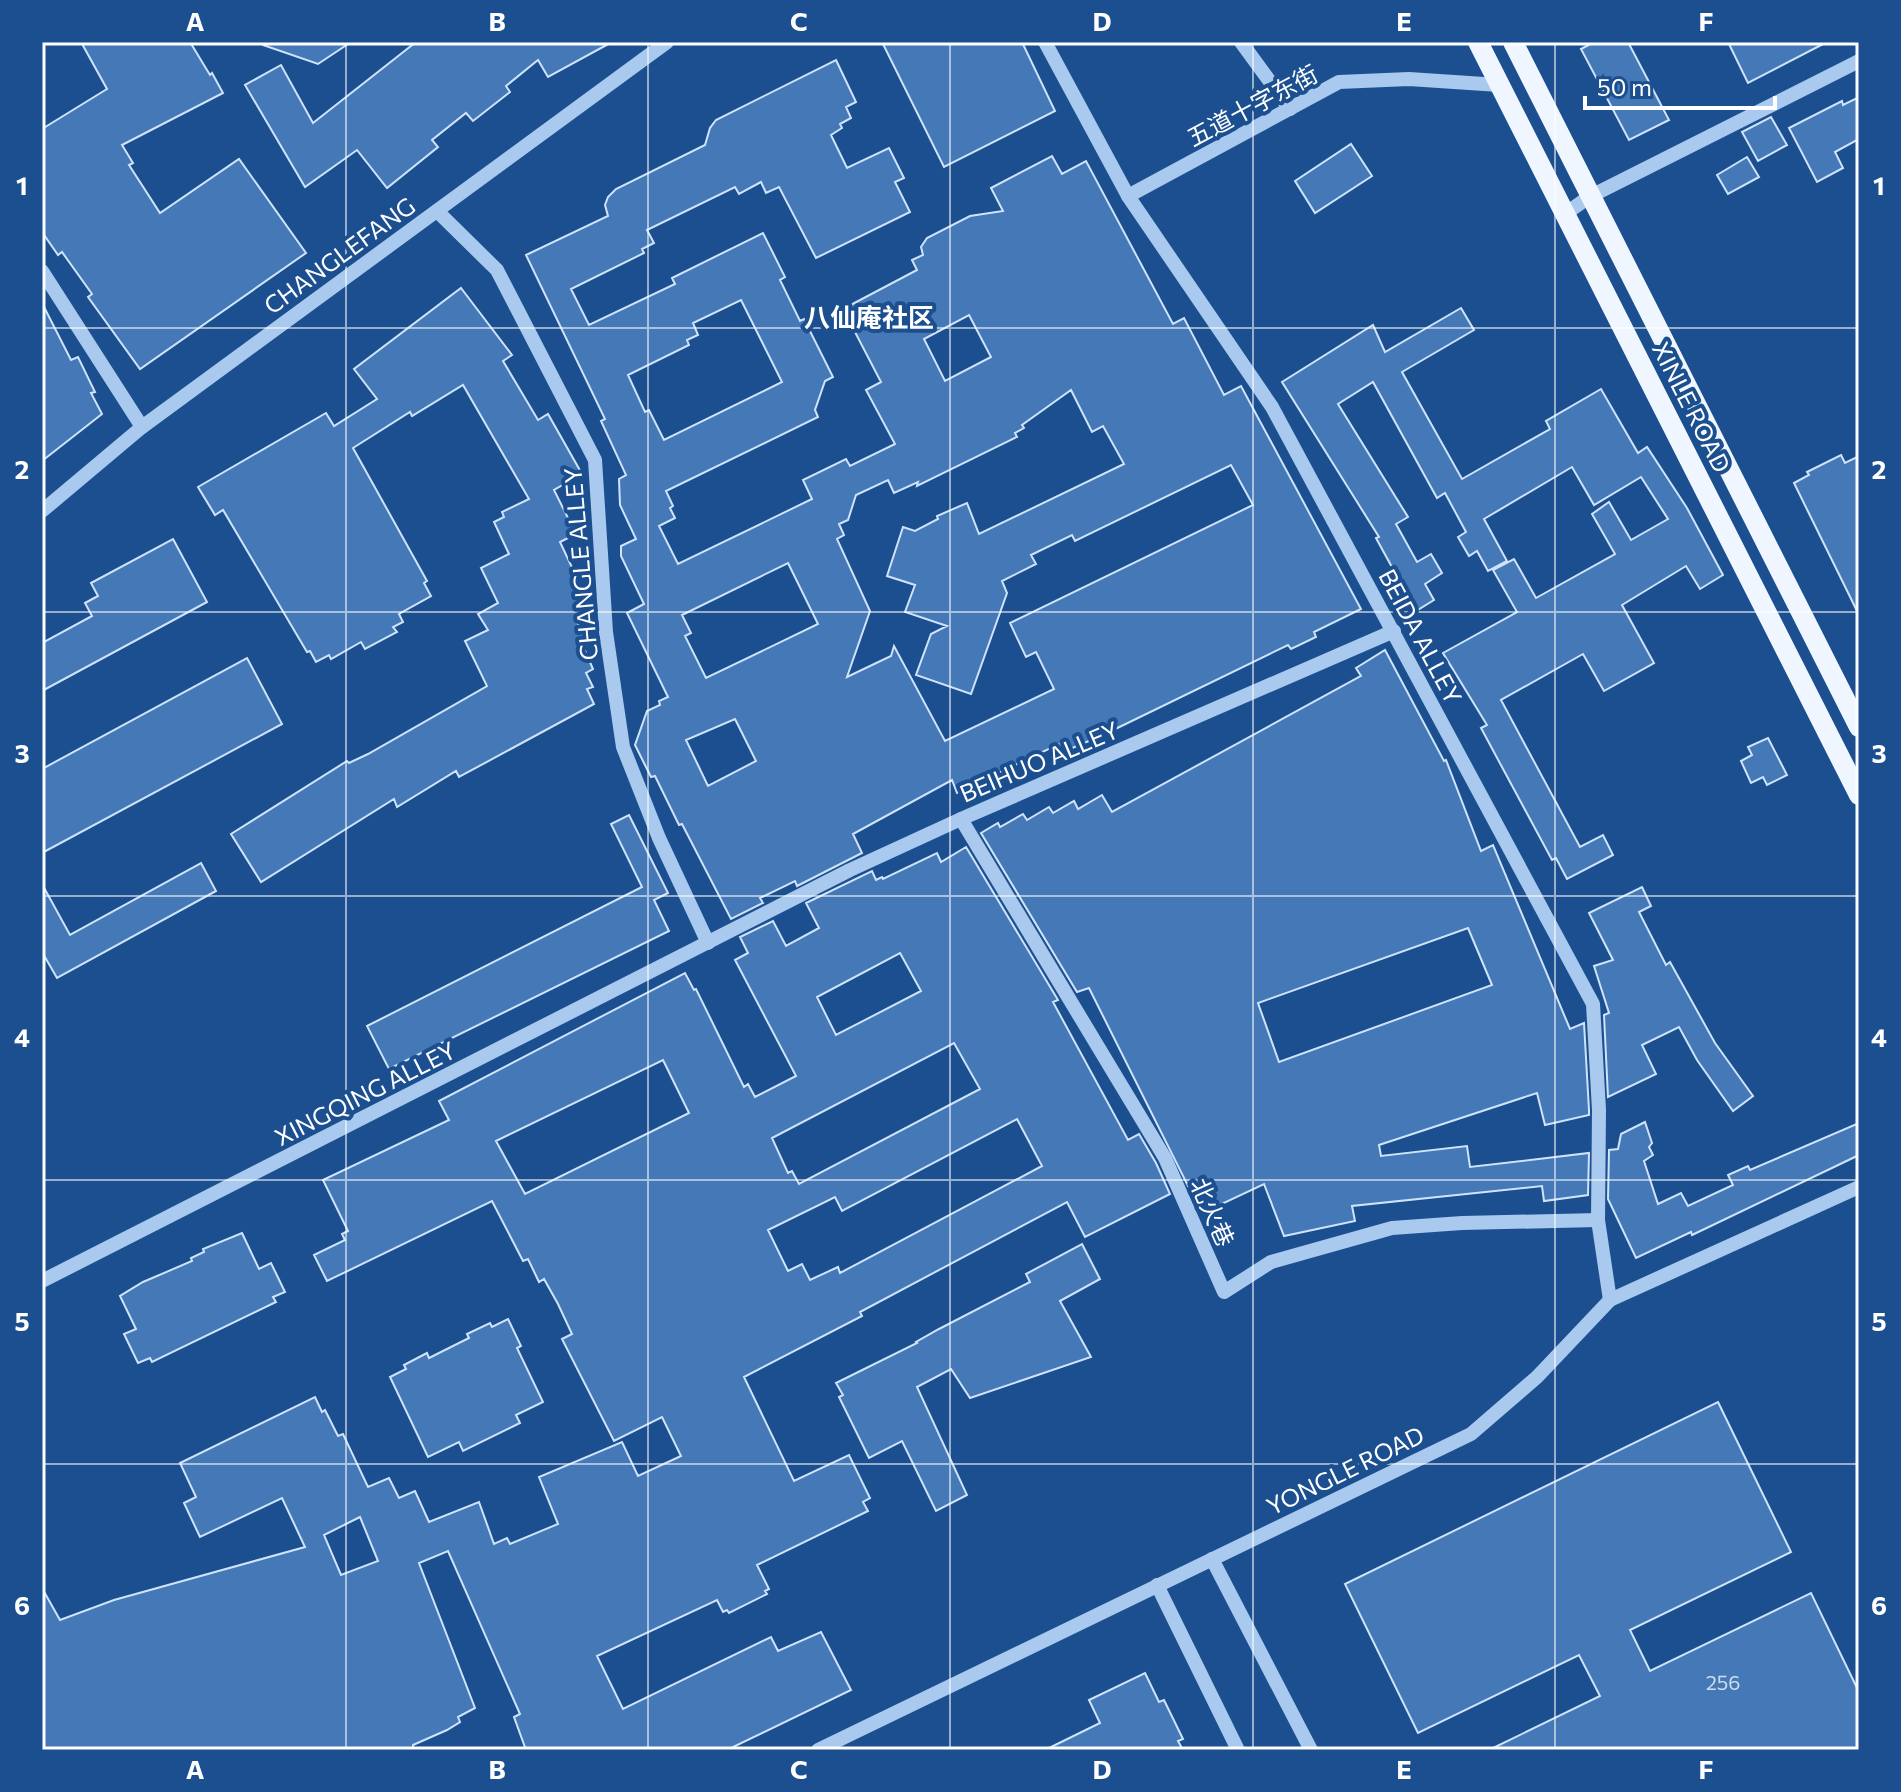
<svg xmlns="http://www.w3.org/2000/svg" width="1901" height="1792" font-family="Commissioner,'Noto Sans SC',sans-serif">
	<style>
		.building { fill: #4478b7; stroke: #cfe3fa; stroke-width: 2; fill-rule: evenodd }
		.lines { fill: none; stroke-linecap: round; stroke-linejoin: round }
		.minor { stroke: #a9c9ee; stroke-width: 14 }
		.major { stroke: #f0f6ff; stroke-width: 20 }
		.grid { fill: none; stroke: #fff; stroke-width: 2; stroke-opacity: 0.55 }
		.labels { text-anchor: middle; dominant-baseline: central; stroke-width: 8; stroke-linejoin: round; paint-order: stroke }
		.number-label { font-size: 20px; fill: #d0dded }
		.street-label { font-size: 24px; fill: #fff; stroke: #1b4f8f }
		.neighbourhood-label { font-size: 26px; font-weight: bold; fill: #fff; stroke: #1b4f8f }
		.neatline { fill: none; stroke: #fff; stroke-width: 3 }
		.grid-label { font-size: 26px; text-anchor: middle; font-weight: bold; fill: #fff }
	</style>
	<rect width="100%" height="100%" fill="#1b4f8f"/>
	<g class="building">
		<path d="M81 42H190L210 75 212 73 223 93 122 145 133 163 129 165 160 213 239 159 306 253 140 369 88 297 92 294 62 252 58 255 42 232V129L107 89Z"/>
		<path d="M263 42H351L318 64 263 45Z"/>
		<path d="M416 42H612L548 77 538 60 506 86 510 92 473 121 466 113 432 140 438 147 387 188 357 150 305 187 245 85 281 65 313 123Z"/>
		<path d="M882 42H1022L1055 111 944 167Z"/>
		<path d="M1594 42H1628L1669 120 1629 140 1581 49Z"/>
		<path d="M1728 42H1827L1748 83Z"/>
		<path d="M836 60 856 102 846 107 851 118 840 124 842 128 831 135 847 168 889 148 904 178 895 182 910 212 816 258 779 187 766 193 761 182 739 194 735 187 647 230 654 243 642 249 644 253 571 289 589 325 675 284 672 278 763 233 785 277 780 280 800 321 804 319 833 377 825 381 815 410 818 417 666 491 673 506 670 508 675 518 659 526 678 564 812 499 803 480 846 459 850 466 895 444 866 390 881 382 843 309 917 270 912 260 923 255 921 247 927 238 970 216 1003 211 991 188 1052 156 1062 174 1086 161 1173 324 1184 318 1224 395 1241 386 1361 609 1314 632 1316 637 1291 649 1288 645 1103 735 1063 752 1059 744 957 793 952 780 853 834 862 853 797 886 795 881 760 898 763 903 731 919 682 824 679 825 655 776 651 777 635 745 647 711 660 705 659 701 668 697 627 613 644 604 621 556V546L636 539 620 505 619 479 626 475 601 421 605 419 526 255 608 216 605 205 608 197 616 189 705 145 710 128 716 120ZM741 300 782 382 664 440 649 410 645 412 628 375 689 345 687 340 698 335 693 323ZM969 315 991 357 945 381 924 339ZM1071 390 1092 432 1103 426 1124 464 979 534 967 503 937 516 938 519 915 531 903 527 887 576 915 585 905 612 947 626 931 634 916 675 971 694 1007 593 1002 581 1036 564 1031 555 1072 535 1075 541 1231 465 1253 505 1010 623 1026 657 1036 652 1054 689 945 741 894 646 891 656 847 677 870 611 837 539 844 535 839 524 848 520 856 495 888 480 894 493 918 482 917 486 1017 437 1015 433 1024 428 1022 425ZM788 563 818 624 706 678 685 636 691 633 682 615ZM735 719 756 761 708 786 686 740Z"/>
		<path d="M1859 97V139L1835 152 1843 168 1817 182 1789 128 1842 101 1843 105Z"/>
		<path d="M1771 117 1787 145 1758 161 1742 132Z"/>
		<path d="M1351 144 1372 176 1315 213 1295 181Z"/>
		<path d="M1747 157 1759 177 1728 194 1717 175Z"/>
		<path d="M461 288 512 355 503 361 538 420 548 414 582 474 554 490 576 534 560 542 577 578 572 580 575 586 573 587 581 603 577 604 584 618 577 622 588 644 583 646 593 669 586 673 593 687 587 689 594 704 459 777 456 771 397 807 394 799 261 882 231 834 347 761 349 763 368 754 487 686 465 641 488 630 478 614 498 603 481 568 509 554 494 522 504 517 502 512 529 499 463 385 412 416 410 412 353 448 427 581 424 583 431 596 399 614 403 622 393 627 397 632 365 649 361 642 331 659 329 655 316 662 310 651 307 652 223 510 215 515 198 487 326 413 334 426 377 399 354 369Z"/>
		<path d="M42 303 71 360 78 357 95 392 91 393 102 414 42 461Z"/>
		<path d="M1461 308 1474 330 1402 372 1462 479 1550 429 1546 421 1601 389 1638 453 1647 447 1687 508 1723 575 1700 589 1686 566 1622 605 1654 663 1604 691 1583 654 1501 700 1580 847 1603 835 1613 855 1567 879 1556 858 1552 860 1481 728 1487 725 1443 653 1517 612 1493 570 1514 559 1536 598 1615 554 1592 514 1609 502 1631 540 1668 519 1641 477 1594 505 1572 467 1484 519 1507 561 1488 571 1477 551 1469 556 1458 537 1466 532 1445 493 1437 498 1373 382 1338 404 1408 517 1396 524 1417 562 1431 554 1442 573 1425 584 1434 600 1416 611 1376 538 1379 537 1282 382 1373 325 1385 352Z"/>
		<path d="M1841 455 1845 463 1859 456V615L1794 483 1809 475 1807 472Z"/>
		<path d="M173 539 207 602 42 691V643L92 616 85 603 98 596 91 583Z"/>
		<path d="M1385 650 1444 761 1446 760 1481 851 1493 845 1570 1029 1584 1023 1589 1110V1115L1545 1125 1537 1093 1379 1145 1381 1156 1467 1146 1470 1167 1589 1153 1588 1195 1544 1201 1542 1186 1352 1206 1355 1221 1284 1236 1264 1184 1207 1211 1192 1184 1188 1186 1089 988 1077 992 981 833 998 823 1000 827 1023 814 1027 820 1049 807 1053 813 1074 801 1078 809 1102 795 1112 812 1361 676 1356 668ZM1468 928 1492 985 1279 1062 1258 1003Z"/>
		<path d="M247 658 282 724 42 853V769Z"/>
		<path d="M1768 738 1787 775 1767 785 1763 777 1751 783 1741 761 1752 755 1748 747Z"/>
		<path d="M629 815 668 893 654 900 669 931 389 1069 367 1026 642 887 611 824Z"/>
		<path d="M966 847 1058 1000 1053 1002 1128 1140 1139 1134 1156 1163 1170 1194 1085 1237 1067 1202 860 1312 862 1316 744 1377 794 1481 849 1455 870 1498 863 1502 868 1511 757 1565 769 1589 765 1591 767 1594 729 1613 727 1610 723 1612 717 1600 597 1656 623 1709 771 1637 778 1651 821 1632 851 1690 727 1750H526L514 1717 520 1714 448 1551 419 1563 475 1708 458 1717 460 1722 447 1730 413 1745V1750H42V1588L60 1620 114 1600 305 1547 282 1498 200 1537 184 1503 196 1497 180 1463 315 1397 322 1412 325 1410 338 1436 343 1434 368 1487 389 1478 399 1498 415 1491 429 1522 479 1502 494 1544 507 1538 510 1544 558 1524 539 1477 622 1442 638 1476 681 1456 662 1417 614 1441 562 1339 572 1334 558 1304 544 1279 539 1282 528 1259 523 1261 492 1201 327 1281 314 1255 345 1240 342 1234 348 1231 323 1180 449 1120 439 1101 685 973 694 990 696 989 744 1087 748 1084 755 1097 796 1076 735 960 748 953 740 937 773 921 786 946 819 928 806 903 872 871 876 880 882 877 883 879 937 853 941 862ZM900 953 921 991 836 1035 817 997ZM954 1043 980 1089 799 1184 792 1171 788 1173 772 1138ZM663 1060 689 1113 525 1194 496 1141ZM1017 1119 1042 1166 840 1273 838 1267 810 1280 802 1264 788 1271 768 1230 835 1197 842 1211ZM360 1517 378 1561 341 1575 324 1535Z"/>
		<path d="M201 863 216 891 57 978 42 952V884L70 935Z"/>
		<path d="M1642 887 1651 906 1639 912 1666 965 1670 962 1715 1043 1753 1096 1733 1111 1697 1060 1679 1027 1642 1045 1656 1074 1608 1097 1604 1015 1609 1013 1594 966 1613 960 1589 913Z"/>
		<path d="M1645 1122 1652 1143 1649 1147 1653 1155 1644 1161 1658 1204 1681 1193 1688 1206 1733 1185 1728 1175 1748 1166 1750 1170 1859 1123V1155L1692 1235 1691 1232 1636 1258 1608 1199 1609 1150 1618 1149 1621 1134Z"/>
		<path d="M242 1233 259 1269 271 1263 285 1292 273 1297 276 1302 152 1362 150 1358 138 1363 124 1334 136 1329 120 1296 143 1282 192 1261 191 1258 204 1252 203 1249Z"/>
		<path d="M1082 1244 1100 1279 1060 1301 1091 1357 970 1398 951 1369 917 1387 967 1495 936 1511 902 1441 869 1458 839 1397 843 1395 836 1383 917 1343 916 1342 939 1329 1030 1282 1026 1274Z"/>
		<path d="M508 1319 521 1346 517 1348 543 1402 516 1415 520 1423 463 1451 459 1442 428 1457 390 1377 406 1369 404 1365 427 1353 429 1358 469 1338 467 1334 490 1323 492 1327Z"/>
		<path d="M1718 1402 1791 1552 1630 1630 1650 1671 1811 1593 1859 1692V1750H1489L1600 1696 1579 1655 1418 1733 1345 1584Z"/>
		<path d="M1145 1673 1159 1702 1164 1700 1183 1739 1178 1741 1183 1750H1045L1100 1723 1089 1700Z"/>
	</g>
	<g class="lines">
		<g class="minor">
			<path d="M1045 42 1128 196 1272 407 1593 1004 1599 1110 1598 1220 1610 1300"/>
			<path d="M1241 42 1290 109"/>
			<path d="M1128 196 1339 82 1409 79 1499 85"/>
			<path d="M437 211 497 270 595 460 606 632 623 747 659 838 708 943"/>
			<path d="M1565 214 1589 197 1859 61"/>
			<path d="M42 271 142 427"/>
			<path d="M42 511 142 427 667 42"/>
			<path d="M961 819 1165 1158 1224 1292 1271 1262 1392 1228 1462 1223 1598 1220"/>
			<path d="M42 1281 850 870 961 819 1394 631"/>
			<path d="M1212 1559 1311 1750"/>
			<path d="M1157 1585 1238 1750"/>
			<path d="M818 1750 1471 1434 1537 1377 1610 1300 1859 1187"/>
		</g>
		<g class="major">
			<path d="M1478 42 1859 795"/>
			<path d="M1513 42 1859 727"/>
		</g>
	</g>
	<path class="grid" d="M346 42V1750M648 42V1750M950 42V1750M1253 42V1750M1555 42V1750M42 328H1859M42 612H1859M42 896H1859M42 1180H1859M42 1464H1859"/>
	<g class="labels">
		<g class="number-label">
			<text x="1723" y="1682">256</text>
		</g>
		<g class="street-label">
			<text transform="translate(1252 105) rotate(-28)">五道十字东街</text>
			<text transform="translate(339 255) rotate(-36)">CHANGLEFANG</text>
			<text transform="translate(1692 407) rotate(63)">XINLE ROAD</text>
			<text transform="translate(580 564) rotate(-95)">CHANGLE ALLEY</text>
			<text transform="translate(1421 636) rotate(62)">BEIDA ALLEY</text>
			<text transform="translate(1039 761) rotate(-23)">BEIHUO ALLEY</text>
			<text transform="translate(365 1093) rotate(-27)">XINGQING ALLEY</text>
			<text transform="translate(1213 1212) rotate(66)">北火巷</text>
			<text transform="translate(1345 1470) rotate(-26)">YONGLE ROAD</text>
		</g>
		<g class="neighbourhood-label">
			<text x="869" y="316">八仙庵社区</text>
		</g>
	</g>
	<rect width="1901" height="1792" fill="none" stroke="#1b4f8f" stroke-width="88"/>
	<path d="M1585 96v12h190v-12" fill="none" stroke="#ffffff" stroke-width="4"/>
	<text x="1597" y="96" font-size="24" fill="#ffffff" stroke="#1b4f8f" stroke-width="6" paint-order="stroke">50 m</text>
	<rect x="44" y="44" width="1813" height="1704" class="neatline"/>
	<g class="grid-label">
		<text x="195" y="31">A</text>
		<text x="497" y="31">B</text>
		<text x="799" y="31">C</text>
		<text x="1102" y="31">D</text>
		<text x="1404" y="31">E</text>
		<text x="1706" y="31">F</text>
		<text x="22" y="195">1</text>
		<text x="1879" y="195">1</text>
		<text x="22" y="479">2</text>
		<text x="1879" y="479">2</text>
		<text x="22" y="763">3</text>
		<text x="1879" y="763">3</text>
		<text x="22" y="1047">4</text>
		<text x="1879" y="1047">4</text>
		<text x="22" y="1331">5</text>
		<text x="1879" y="1331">5</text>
		<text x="22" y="1615">6</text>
		<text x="1879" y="1615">6</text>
		<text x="195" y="1779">A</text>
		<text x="497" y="1779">B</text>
		<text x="799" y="1779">C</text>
		<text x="1102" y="1779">D</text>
		<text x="1404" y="1779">E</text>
		<text x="1706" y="1779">F</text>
	</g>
</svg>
